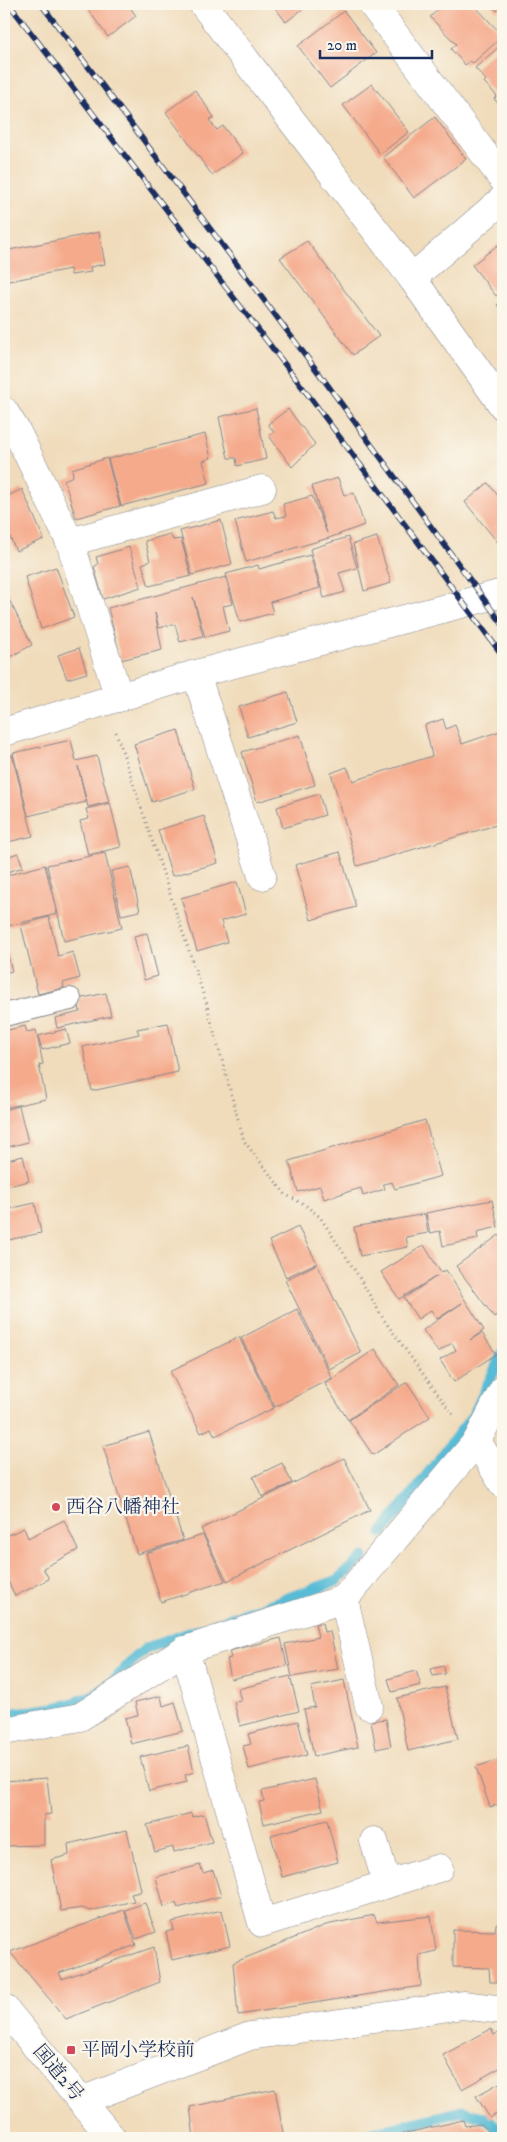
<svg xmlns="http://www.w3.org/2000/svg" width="507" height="2142" font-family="'IM FELL DW Pica','Noto Serif JP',serif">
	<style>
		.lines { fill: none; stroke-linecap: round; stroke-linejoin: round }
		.stream { stroke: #58bcd6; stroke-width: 11 }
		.building { fill: #f5aa8c }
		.lane-casing { stroke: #86868c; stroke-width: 24 }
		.street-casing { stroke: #86868c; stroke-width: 29 }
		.secondary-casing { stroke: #86868c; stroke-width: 29 }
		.highway-casing { stroke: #86868c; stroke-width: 29 }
		.path { stroke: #86868c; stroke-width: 3; stroke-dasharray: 1 4; stroke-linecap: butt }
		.lane { stroke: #fff; stroke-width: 22 }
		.street { stroke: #fff; stroke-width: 28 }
		.secondary { stroke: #fff; stroke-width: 28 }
		.highway { stroke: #fff; stroke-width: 28 }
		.rail-casing { stroke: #1b2f5e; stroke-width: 5.5 }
		.rail { stroke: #fbf7ec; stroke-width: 4; stroke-dasharray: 11; stroke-linecap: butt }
		.poi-dot { fill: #d1495b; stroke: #fbf7ec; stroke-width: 2 }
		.labels { text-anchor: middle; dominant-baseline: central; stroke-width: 4.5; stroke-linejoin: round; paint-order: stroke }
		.poi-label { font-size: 19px; fill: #1b2f5e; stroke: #fbf7ec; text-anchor: start }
		.street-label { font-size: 19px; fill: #1b2f5e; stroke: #fbf7ec }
	</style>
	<rect width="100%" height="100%" fill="#fbf7ec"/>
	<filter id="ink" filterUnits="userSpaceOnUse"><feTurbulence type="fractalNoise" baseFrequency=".02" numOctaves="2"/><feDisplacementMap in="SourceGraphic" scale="10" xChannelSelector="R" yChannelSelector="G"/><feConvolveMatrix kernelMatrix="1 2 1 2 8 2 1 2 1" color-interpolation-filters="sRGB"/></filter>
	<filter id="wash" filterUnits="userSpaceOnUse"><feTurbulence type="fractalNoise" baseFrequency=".0096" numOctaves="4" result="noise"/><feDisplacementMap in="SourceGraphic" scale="20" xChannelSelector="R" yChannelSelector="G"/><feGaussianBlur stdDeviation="1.12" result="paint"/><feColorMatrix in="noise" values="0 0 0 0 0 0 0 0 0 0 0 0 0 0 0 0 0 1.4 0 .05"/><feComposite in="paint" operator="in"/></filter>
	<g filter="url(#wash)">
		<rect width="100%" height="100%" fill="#f0dcbb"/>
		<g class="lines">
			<g class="stream">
				<path d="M382 1533 474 1414 503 1352"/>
				<path d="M4 1714C38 1710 76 1709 105 1688 121 1676 131 1659 147 1648L336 1581 363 1557"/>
				<path d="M353 2138 462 2111 488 2119 503 2134"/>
			</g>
		</g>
		<g id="blocks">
			<g class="building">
				<path d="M84 4H128L136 16 108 37Z"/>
				<path d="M272 4H309L286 22Z"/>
				<path d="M444 4H473L503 36 473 63 470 61 465 65 451 49 456 44 430 17Z"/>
				<path d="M490 4H503L497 11Z"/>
				<path d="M344 11 376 53 330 88 298 46Z"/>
				<path d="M503 43V108L494 99 497 96 484 82 486 80 475 68Z"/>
				<path d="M372 84 409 132 380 154 343 105Z"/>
				<path d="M195 90 214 117 209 120 217 130 223 126 243 153 212 175 166 112Z"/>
				<path d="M435 117 466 159 414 198 383 157Z"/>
				<path d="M99 232 105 264 90 267 91 272 71 275 70 269 4 282V251Z"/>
				<path d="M307 241 379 336 353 355 280 258Z"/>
				<path d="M503 241V290L496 296 472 265Z"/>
				<path d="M503 300V312L497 305Z"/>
				<path d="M256 408 266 459 237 466 236 458H228L219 417Z"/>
				<path d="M288 409 315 444 292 467 269 436 274 432 268 424Z"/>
				<path d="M205 434 211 458 203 461 209 483 121 506 108 459Z"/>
				<path d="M107 458 120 506 76 518 64 480 73 476 72 469Z"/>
				<path d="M338 478 344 495 354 493 364 525 329 538 246 562 235 521 273 511 276 518 286 516 283 504 312 496 327 533 312 486Z"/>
				<path d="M488 483 503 502V549L465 502Z"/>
				<path d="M22 489 44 539 16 551 4 523V498Z"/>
				<path d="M221 520 232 564 192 575 180 531Z"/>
				<path d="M170 534 173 540 181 539 191 576 149 586 142 564 150 561 145 541Z"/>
				<path d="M348 537 357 568 339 573 345 592 324 598 310 549Z"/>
				<path d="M377 537 391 583 364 591 353 544Z"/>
				<path d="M129 547 141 587 103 599 94 567 98 564 96 557Z"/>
				<path d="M310 555 320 588 270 602 273 613 240 622 226 574 258 565 259 569Z"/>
				<path d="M56 567 74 617 41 629 25 577Z"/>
				<path d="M226 577 233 604 223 606 229 631 205 637 193 597 203 636 180 642 175 624 159 628 155 613 162 650 121 660 108 608Z"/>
				<path d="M4 590 32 645 4 660Z"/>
				<path d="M79 648 87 673 67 679 58 655Z"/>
				<path d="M288 692 297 722 248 737 239 707Z"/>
				<path d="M443 719 446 729 455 725 462 744 503 730V823L357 866 331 773 347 767 353 781 432 756 425 725Z"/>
				<path d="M178 730 195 789 152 802 134 744Z"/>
				<path d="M300 735 315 785 257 802 242 752Z"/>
				<path d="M71 740 76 761 97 756 109 802 88 807 78 766 86 802 28 816 13 753Z"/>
				<path d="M12 755 33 836 4 843V757Z"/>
				<path d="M319 794 325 815 283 828 277 807Z"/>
				<path d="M110 803 121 847 88 855 80 821 89 819 86 809Z"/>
				<path d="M204 816 218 863 172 876 158 830Z"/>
				<path d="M340 852 356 907 311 920 295 865Z"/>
				<path d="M18 853 23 867 4 873V858Z"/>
				<path d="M105 853 122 928 64 941 47 865Z"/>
				<path d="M45 865 57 914 4 927V876Z"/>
				<path d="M130 867 140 911 121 915 111 871Z"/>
				<path d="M237 882 246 914 221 921 227 942 197 951 181 898Z"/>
				<path d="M49 917 58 956 73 952 80 978 63 983 64 988 38 994 21 925Z"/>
				<path d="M147 933 158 976 144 980 134 936Z"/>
				<path d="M4 941 12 971 4 973Z"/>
				<path d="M106 993 111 1016 57 1028 55 1018 80 1012 78 999Z"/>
				<path d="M168 1023 178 1072 92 1091 83 1047 139 1034 137 1029Z"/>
				<path d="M25 1026 27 1032 36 1030 43 1064 39 1065 46 1099 4 1108V1031Z"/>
				<path d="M66 1029 70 1043 42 1050 38 1036Z"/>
				<path d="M19 1106 28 1142 4 1148V1110Z"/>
				<path d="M425 1120 441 1176 395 1189 392 1182 383 1184 385 1189 363 1196 361 1188 324 1199 320 1186 298 1192 289 1161Z"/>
				<path d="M23 1156 29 1181 4 1187V1161Z"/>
				<path d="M492 1200 498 1227 477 1232 478 1239 443 1246 440 1231 430 1233 426 1213Z"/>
				<path d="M35 1203 41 1233 8 1240 4 1210Z"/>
				<path d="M425 1214 428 1233 406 1237 408 1247 360 1256 354 1227Z"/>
				<path d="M298 1227 317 1263 286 1277 269 1241Z"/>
				<path d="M499 1235 503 1241V1310L494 1317 456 1266Z"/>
				<path d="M424 1245 441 1273 446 1270 484 1330 470 1340 482 1333 496 1354 454 1382 440 1360 456 1350 452 1343 438 1352 423 1330 462 1303 437 1319 431 1310 418 1319 404 1298 437 1276 399 1299 381 1272Z"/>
				<path d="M317 1264 361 1353 329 1369 285 1280Z"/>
				<path d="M297 1309 332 1378 275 1407 241 1338Z"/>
				<path d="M239 1337 274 1408 215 1436 211 1428 201 1433 170 1371Z"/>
				<path d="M375 1349 399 1385 348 1420 325 1384Z"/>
				<path d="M407 1382 430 1417 373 1455 349 1420Z"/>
				<path d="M149 1432 183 1540 137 1554 103 1446Z"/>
				<path d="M344 1458 370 1510 227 1581 201 1529Z"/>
				<path d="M282 1463 292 1483 262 1497 253 1477Z"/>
				<path d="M64 1520 78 1550 43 1568 49 1579 15 1596 4 1573V1537L24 1528 28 1538Z"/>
				<path d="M203 1535 225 1581 161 1602 146 1553Z"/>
				<path d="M322 1623 324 1632 330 1631 338 1669 292 1677 285 1644 318 1637 315 1624Z"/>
				<path d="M281 1638 287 1666 231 1679 227 1659 231 1658 229 1651Z"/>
				<path d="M444 1666 445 1674 433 1676 431 1669Z"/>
				<path d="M416 1671 421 1685 392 1692 388 1679Z"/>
				<path d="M290 1676 299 1711 240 1726 234 1702 241 1701 238 1689Z"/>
				<path d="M344 1680 358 1747 314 1756 304 1709 315 1707 311 1687Z"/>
				<path d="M445 1687 458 1739 408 1751 397 1698Z"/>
				<path d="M161 1696 163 1706 175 1702 183 1731 131 1744 125 1718 138 1715 135 1702Z"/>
				<path d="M386 1719 391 1746 376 1749 371 1721Z"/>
				<path d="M298 1721 307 1755 249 1769 243 1746 251 1744 248 1734Z"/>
				<path d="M188 1746 194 1772 185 1775 187 1782 149 1791 140 1757Z"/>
				<path d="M503 1758V1803L490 1807 476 1767Z"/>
				<path d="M47 1778 51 1814 44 1815V1845L4 1846V1781Z"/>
				<path d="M315 1779 323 1810 264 1824 259 1802 264 1801 262 1791Z"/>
				<path d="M191 1813 192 1817 204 1814 212 1842 174 1852 173 1847 155 1852 147 1825Z"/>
				<path d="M327 1820 338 1862 282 1877 271 1835Z"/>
				<path d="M127 1830 141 1890 140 1892 131 1894 134 1901 90 1911 82 1908 61 1911 51 1860 69 1855 68 1844Z"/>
				<path d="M200 1865 203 1873 213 1870 221 1896 178 1908 176 1903 164 1907 156 1877Z"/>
				<path d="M145 1903 156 1932 136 1939 125 1910Z"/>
				<path d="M124 1910 136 1945 59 1973 62 1979 154 1947 160 1982 66 2019 10 1952Z"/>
				<path d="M222 1910 230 1946 172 1960 166 1932 174 1930 172 1922Z"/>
				<path d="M374 1915 377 1922 431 1916 436 1951 419 1955 421 1986 238 2015 233 1963 326 1925Z"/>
				<path d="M496 1924H503V1982H490L489 1968 453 1967V1930L495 1931Z"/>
				<path d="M491 2029 494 2035 503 2030V2066L462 2089 443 2055Z"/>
				<path d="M503 2081V2126L496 2114 490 2118 476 2096Z"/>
				<path d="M275 2089 284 2138H194L190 2107Z"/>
				<path d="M463 2120 465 2126 481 2124 496 2138H385Z"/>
			</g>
		</g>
	</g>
	<g filter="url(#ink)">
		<use href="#blocks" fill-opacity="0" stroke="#86868c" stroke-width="1"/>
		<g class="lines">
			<defs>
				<path id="lane" d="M4 1015 70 999"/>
				<g id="street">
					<path d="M372 4 503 179"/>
					<path d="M412 278 503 199"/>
					<path d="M4 411 17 432 70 542 119 698"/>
					<path d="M70 542 262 489"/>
					<path d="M196 674 262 876"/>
					<path d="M4 732 196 674 503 593"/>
					<path d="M477 1441 503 1484"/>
					<path d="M344 1599 369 1706"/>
					<path d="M185 1650 262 1923 439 1868"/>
					<path d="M4 1731 80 1717 185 1650 344 1599 477 1441 503 1390"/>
					<path d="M374 1841 387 1884"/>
					<path d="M81 2101 250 2036 463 2005 503 2010"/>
				</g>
				<path id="secondary" d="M203 4 412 278 503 406"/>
				<path id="highway" d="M4 2008 112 2138"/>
			</defs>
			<use href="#lane" class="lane-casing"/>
			<use href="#street" class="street-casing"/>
			<use href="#secondary" class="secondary-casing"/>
			<use href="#highway" class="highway-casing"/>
			<path class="path" d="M116 732 206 1002 244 1141 286 1195 304 1204 320 1217 356 1272 384 1320 453 1415"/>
			<use href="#lane" class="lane"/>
			<use href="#street" class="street"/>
			<use href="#secondary" class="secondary"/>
			<use href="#highway" class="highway"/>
			<defs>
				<g id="rail">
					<path d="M9 4 309 396 503 656"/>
					<path d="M41 4 324 380 503 625"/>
				</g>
			</defs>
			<use href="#rail" class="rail-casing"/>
			<use href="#rail" class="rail"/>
		</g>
	</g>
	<g class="poi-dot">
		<circle cx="56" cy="1507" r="5"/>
		<rect x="66" y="2045" width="10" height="10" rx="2.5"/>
	</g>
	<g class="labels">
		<g class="poi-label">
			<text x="66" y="1507">西谷八幡神社</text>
			<text x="81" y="2050">平岡小学校前</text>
		</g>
		<g class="street-label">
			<text transform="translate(58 2073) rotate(50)">国道2号</text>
		</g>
	</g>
	<rect width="507" height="2142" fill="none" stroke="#fbf7ec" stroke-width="20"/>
	<path d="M320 50v8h112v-8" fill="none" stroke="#1b2f5e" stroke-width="2.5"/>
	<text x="327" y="50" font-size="15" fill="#1b2f5e" stroke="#fbf7ec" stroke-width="4" paint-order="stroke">20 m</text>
</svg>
